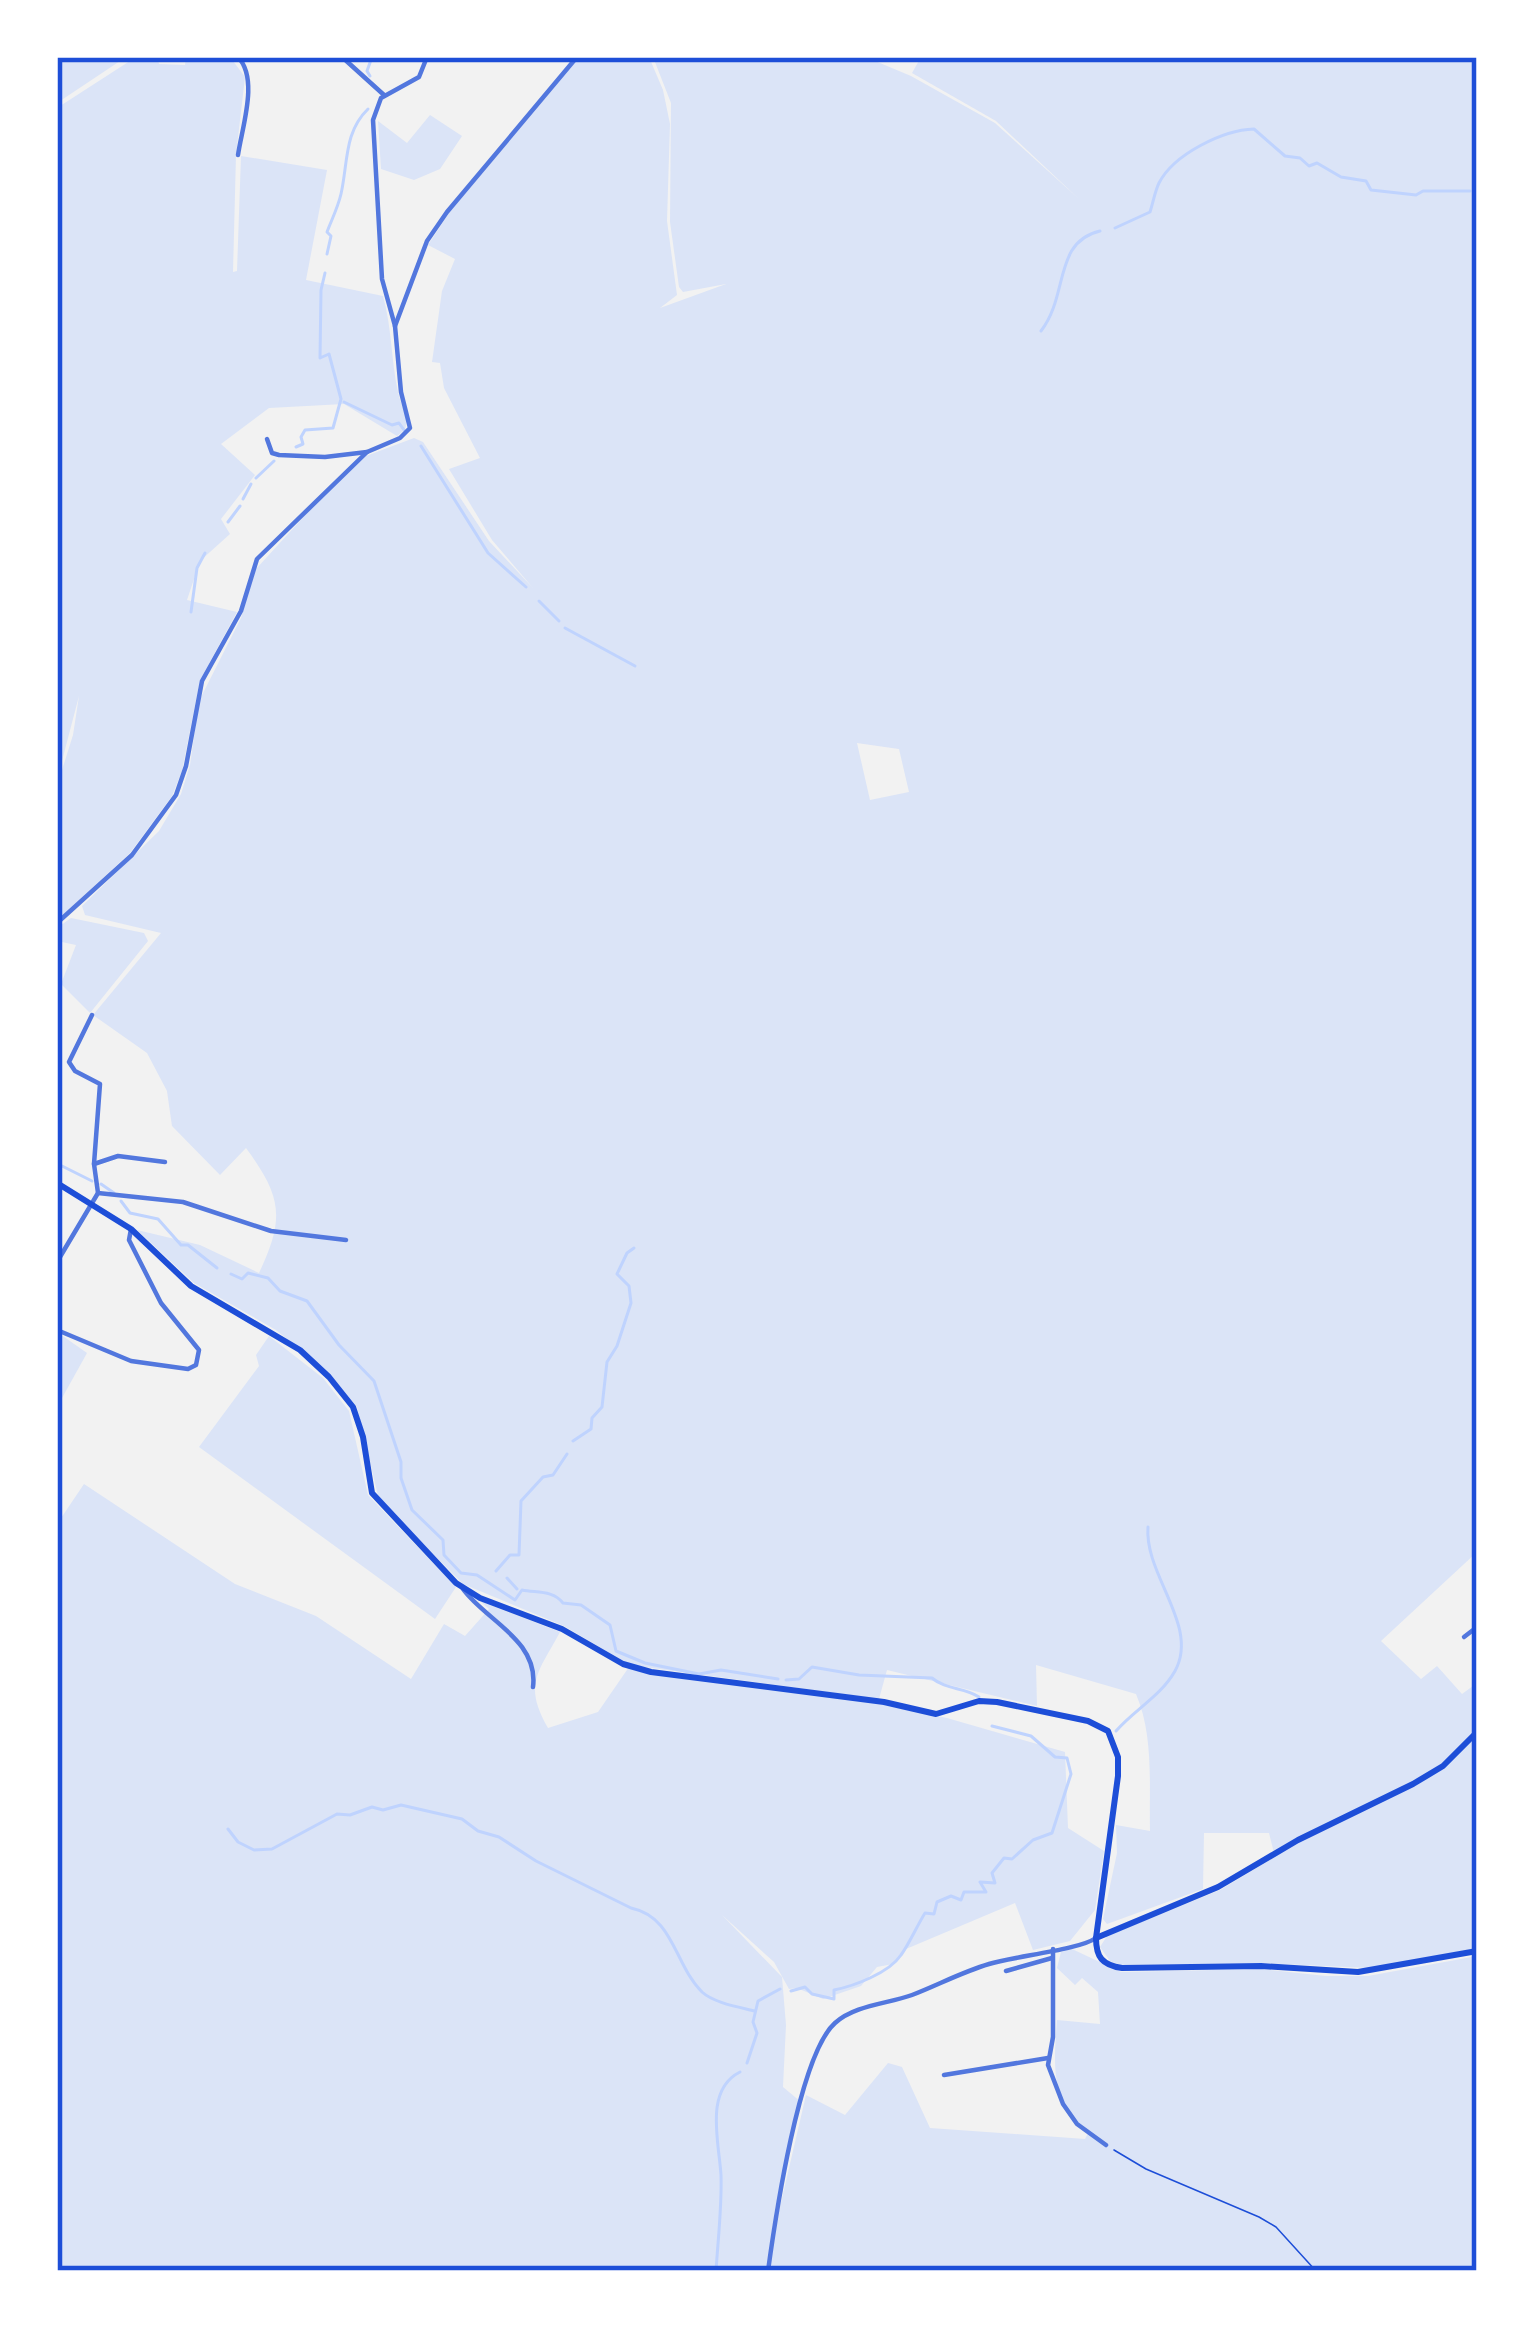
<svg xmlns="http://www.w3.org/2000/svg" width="1534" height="2328" font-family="'Source Serif 4',serif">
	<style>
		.green { fill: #dbe4f7; fill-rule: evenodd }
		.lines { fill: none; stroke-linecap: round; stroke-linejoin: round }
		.stream { stroke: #bfd3fe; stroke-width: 3 }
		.path { stroke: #1d4ed8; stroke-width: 1.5 }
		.minor { stroke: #5277de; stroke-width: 4.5 }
		.tertiary { stroke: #5277de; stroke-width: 4.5 }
		.secondary { stroke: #1d4ed8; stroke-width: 6 }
		.neatline { fill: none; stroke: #1d4ed8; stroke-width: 4.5 }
	</style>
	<rect width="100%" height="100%" fill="#f2f2f2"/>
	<g class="green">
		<path d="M57 57H126L57 103Z"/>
		<path d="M136 57H157L159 64 185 65 186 57 233 61 245 77 236 155 233 272 237 271 241 156 327 170 306 280 383 296C392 328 391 360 398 392 401 407 409 415 405 430L397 436 344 404 269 408 221 444 255 475 221 519 230 534 200 561 187 600 237 612 200 680 182 771 172 796 130 853 57 920V786L73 735 79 696 57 780V108Z"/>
		<path d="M580 57H649L663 90 670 124 667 221 677 295 660 308 726 284 683 292 679 287 670 222 671 103 653 57 868 58 911 76 995 123 1079 199 996 121 912 73 921 57H1477V1552L1381 1641 1421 1679 1437 1666 1462 1694 1477 1683V1927L1472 1949 1369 1968 1261 1963 1120 1965 1110 1961 1100 1947 1107 1936 1220 1890 1275 1857 1269 1833H1204L1203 1889 1107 1924 1103 1919 1117 1853 1116 1825 1150 1831C1149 1785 1154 1736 1136 1694L1036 1665 1037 1706 887 1670 879 1699 630 1665 564 1626 463 1584 379 1500 357 1407 330 1374 276 1330 194 1283 137 1230 200 1245 259 1273C285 1218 282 1197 246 1148L220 1175 172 1126 167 1091 147 1053 93 1015 161 933 85 915 82 906 159 831 181 794 190 765 199 701 241 618 256 569 320 499 366 456 414 438 423 442 489 541 533 588 492 540 449 469 480 458 444 388 440 363 432 362 442 291 455 259 428 245 449 213ZM857 743 899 749 909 792 870 800Z"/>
		<path d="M430 115 462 136 440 169 414 180 381 169 378 121 407 143Z"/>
		<path d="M71 918 144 933 148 941 90 1013 61 984 76 945 57 941V928Z"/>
		<path d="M57 1332 87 1353 57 1407Z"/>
		<path d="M269 1336 323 1378 349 1411 368 1495 456 1587 435 1619 199 1447 259 1366 256 1355Z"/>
		<path d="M84 1484 235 1584 316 1616 411 1679 444 1624 465 1636 489 1609 480 1601 560 1632C538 1673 523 1684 548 1728L598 1712 629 1667 854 1699 947 1718 1065 1752 1068 1828 1104 1851 1095 1910 1070 1941 1033 1950 1015 1903 906 1949 893 1964 877 1967 861 1986 823 1999 797 1988 789 1989 774 1962 722 1915 782 1977 786 2025 783 2087 801 2102 775 2209 766 2271H57V1524Z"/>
		<path d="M1072 1949 1121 1972 1261 1969 1326 1976H1368L1477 1956V2271H769L779 2211 806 2095 845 2115 888 2063 902 2067 930 2128 1085 2139 1088 2133C1049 2102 1054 2063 1057 2020L1100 2024 1098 1992 1082 1978 1075 1985 1057 1968 1061 1952Z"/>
	</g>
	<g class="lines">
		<g class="stream">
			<path d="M370 76 367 71 372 57"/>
			<path d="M1115 228 1150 212C1153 203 1155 191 1159 183 1174 154 1223 130 1254 129L1285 156 1300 158 1309 166 1317 163 1341 177 1366 181 1371 190 1416 195 1423 191H1470"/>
			<path d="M327 254 331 236 327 232C332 219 338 207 341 194 348 163 344 132 368 109"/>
			<path d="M1041 331C1069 295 1053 242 1100 231"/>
			<path d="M344 402 392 425 399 423 404 430"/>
			<path d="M421 446 488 553 526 587"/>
			<path d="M296 447 303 444 301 437 305 430 333 428 341 399 329 354 320 358 321 290 325 273"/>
			<path d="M256 478 274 461"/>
			<path d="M243 499 251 484"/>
			<path d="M228 522 240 506"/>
			<path d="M539 601 559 621"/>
			<path d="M191 612 197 568 205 553"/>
			<path d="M565 628 635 666"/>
			<path d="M62 1166 92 1181"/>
			<path d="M101 1184 114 1193"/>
			<path d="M121 1201 130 1213 158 1219 181 1245H188L217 1268"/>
			<path d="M231 1274 242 1279 248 1273 268 1278 280 1291 307 1301 339 1345 374 1381 401 1462V1478L412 1510 443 1540 444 1555 461 1573 477 1575 515 1600 522 1590C537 1593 553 1590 563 1603L581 1605 610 1625 616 1651 645 1663 699 1674 721 1670 778 1679"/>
			<path d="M573 1441 591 1429 592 1418 602 1407 607 1362 617 1346 631 1303 629 1286 617 1274 627 1253 634 1248"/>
			<path d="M496 1571 510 1555H519L521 1501 543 1477 553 1475 567 1454"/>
			<path d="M507 1578 517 1589"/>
			<path d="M786 1680 799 1679 812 1667 859 1675 932 1678C946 1690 964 1687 979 1697"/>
			<path d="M1116 1731C1134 1710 1161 1696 1175 1671 1200 1626 1144 1575 1148 1527"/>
			<path d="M228 1829 238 1842 254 1850 272 1849 337 1814 350 1815 372 1807 383 1810 401 1805 462 1819 478 1831 499 1837 536 1861 631 1908C674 1917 674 1964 702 1992 714 2003 739 2007 755 2011"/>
			<path d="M791 1991 805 1987 812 1994 834 1999V1990C854 1986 889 1973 901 1955 909 1944 917 1926 925 1913L934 1914 937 1902 951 1896 961 1900 964 1892H986L980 1882 995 1883 992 1873 1004 1858 1012 1859 1033 1840 1052 1833 1071 1774 1067 1758 1055 1757 1031 1736 992 1726"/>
			<path d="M747 2063 757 2033 753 2022 758 2001 780 1989"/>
			<path d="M716 2271C718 2239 722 2207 721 2175 719 2142 704 2090 740 2072"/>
		</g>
		<path class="path" d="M1114 2150 1146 2169 1259 2217 1276 2227 1316 2271"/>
		<g class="minor">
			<path d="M238 57C259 79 242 127 238 155"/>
			<path d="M342 57 384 95"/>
			<path d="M395 326 427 241 447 212 577 57"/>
			<path d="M267 439 272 453 279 455 325 457 367 452"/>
			<path d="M94 1164 118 1156 165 1162"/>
			<path d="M98 1193 183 1202 271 1231 346 1240"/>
			<path d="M57 1262 98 1193 94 1164 100 1084 75 1071 69 1062 92 1015"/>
			<path d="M57 1330 131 1361 188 1369 196 1365 199 1350 161 1303 129 1240 131 1229"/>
			<path d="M463 1589C485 1620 539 1640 533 1687"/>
			<path d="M1464 1637 1477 1627"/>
			<path d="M1053 1949V2037L1048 2065 1063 2104 1077 2124 1106 2145"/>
			<path d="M1006 1971 1052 1958"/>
			<path d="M944 2075 1048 2058"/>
		</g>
		<g class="tertiary">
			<path d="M57 923 132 855 176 795 186 766 202 681 241 611 257 559 367 452 400 438 410 428 401 392 395 326 382 279 373 120 381 98 419 77 427 57"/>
			<path d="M768 2271C775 2220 799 2055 835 2023 855 2005 887 2004 912 1995 938 1985 962 1972 989 1964 1015 1956 1079 1950 1096 1938"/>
		</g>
		<g class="secondary">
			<path d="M57 1183 131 1229 191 1286 300 1350 329 1377 353 1407 363 1437 372 1493 456 1583 480 1598 562 1629 623 1664 651 1672 884 1702 936 1714 979 1701 997 1702 1088 1721 1108 1731 1118 1757V1776L1096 1938C1096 1957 1102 1965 1122 1968L1261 1966 1358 1972 1477 1951"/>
			<path d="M1096 1938 1218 1887 1298 1840 1413 1784 1443 1766 1477 1732"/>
		</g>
	</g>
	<rect width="1534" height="2328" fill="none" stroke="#ffffff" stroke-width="120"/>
	<rect x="60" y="60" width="1414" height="2208" class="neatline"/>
</svg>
